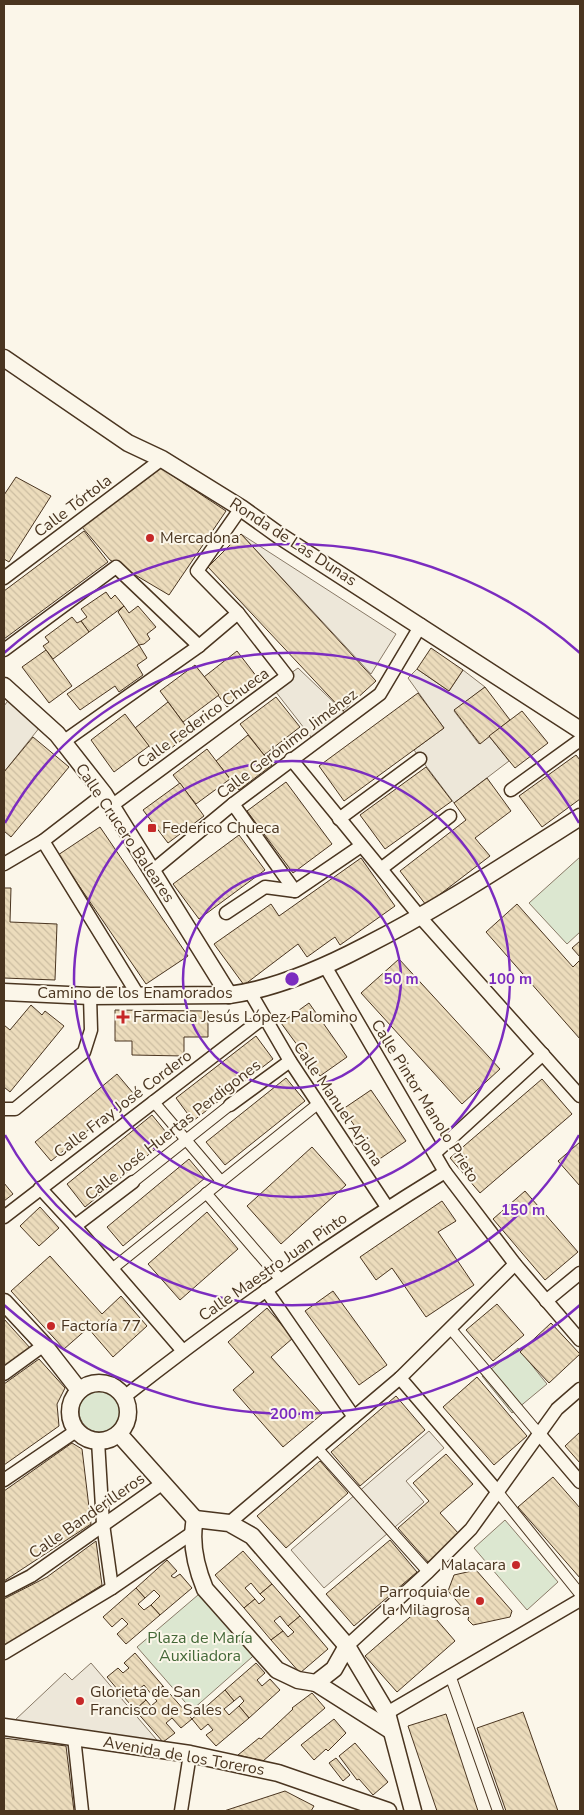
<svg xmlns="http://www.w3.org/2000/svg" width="584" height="1815" font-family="'Nunito Sans',sans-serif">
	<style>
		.green { fill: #dce7d0; stroke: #887966 }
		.parking { fill: #ede7d9; stroke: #887966 }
		.building { fill: url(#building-back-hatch); stroke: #4a3520 }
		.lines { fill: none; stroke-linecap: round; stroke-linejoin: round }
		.pedestrian-casing { stroke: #4a3520; stroke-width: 12 }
		.minor-casing { stroke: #4a3520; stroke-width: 15 }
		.tertiary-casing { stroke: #4a3520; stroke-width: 19 }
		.pedestrian { stroke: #fbf6e9; stroke-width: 10 }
		.minor { stroke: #fbf6e9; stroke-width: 12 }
		.tertiary { stroke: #fbf6e9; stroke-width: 16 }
		.ring { fill: none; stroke: #7b2cbf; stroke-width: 2.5 }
		.poi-dot { fill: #c62828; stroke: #fbf6e9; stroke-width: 2 }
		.labels { text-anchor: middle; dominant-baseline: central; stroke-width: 4; stroke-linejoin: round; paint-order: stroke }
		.street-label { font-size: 16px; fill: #4a3520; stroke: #fbf6e9 }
		.poi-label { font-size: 16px; fill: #4a3520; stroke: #fbf6e9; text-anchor: start }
		.park-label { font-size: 16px; fill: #436837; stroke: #fbf6e9 }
		.centre { fill: #7b2cbf; stroke: #fbf6e9; stroke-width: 2.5 }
		.ring-label { font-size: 15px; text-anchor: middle; font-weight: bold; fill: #7b2cbf; stroke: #fbf6e9; stroke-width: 4; stroke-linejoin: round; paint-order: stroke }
	</style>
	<defs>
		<pattern id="building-back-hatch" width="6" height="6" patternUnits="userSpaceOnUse" patternTransform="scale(1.25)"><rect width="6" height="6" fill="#ecdcbc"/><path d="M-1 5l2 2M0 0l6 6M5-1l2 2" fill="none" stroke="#ccbda1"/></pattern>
	</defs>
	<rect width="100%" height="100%" fill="#fbf6e9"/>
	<g class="green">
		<path d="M580 857V932L567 944 529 903Z"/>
		<path d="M518 1348 547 1384 512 1413 482 1376Z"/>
		<circle cx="100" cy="1411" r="21"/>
		<path d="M505 1520 558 1582 527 1610 474 1548Z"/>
		<path d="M205 1589 260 1650 192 1710 137 1647Z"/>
	</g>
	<g class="parking">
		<path d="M241 534 396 634 371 674Z"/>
		<path d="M298 668 343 711 347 718 315 742 272 687Z"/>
		<path d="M417 669 449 691 463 670 485 687 454 711 479 744 489 736 509 761 454 803 414 750 444 728 408 678Z"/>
		<path d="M13 694 44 722 4 772V706Z"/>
		<path d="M429 1431 444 1448 406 1481 424 1502 324 1588 291 1550Z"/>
		<path d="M91 1663 162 1746 14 1721 65 1673 72 1680Z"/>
	</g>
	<g class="building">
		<path d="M161 468 226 511 169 595 110 560 82 527Z"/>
		<path d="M16 477 51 496 9 562 4 559V495Z"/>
		<path d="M84 531 108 562 4 639V591Z"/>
		<path d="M241 534 376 681 343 711 208 567Z"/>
		<path d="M106 592 111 599 115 595 124 606 89 632 81 621 87 617 81 609Z"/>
		<path d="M124 606 129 613 138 606 156 627 147 634 150 639 144 644 139 645 118 612Z"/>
		<path d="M72 617 77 623 81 621 89 632 53 659 43 646 49 642 45 637Z"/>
		<path d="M139 645 147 658 137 665 143 675 119 692 115 686 80 710 67 694Z"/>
		<path d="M431 648 463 670 449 691 417 669Z"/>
		<path d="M46 650 72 686 49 703 22 667Z"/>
		<path d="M237 651 260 681 227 707 204 677Z"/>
		<path d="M195 665 219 695 183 722 160 691Z"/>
		<path d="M485 687 510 720 480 744 454 710Z"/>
		<path d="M418 693 444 728 344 801 319 766Z"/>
		<path d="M276 697 300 727 264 755 240 724Z"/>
		<path d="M168 702 191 733 158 758 135 728Z"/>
		<path d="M522 711 548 743 515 768 489 736Z"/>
		<path d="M125 714 149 746 114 772 91 740Z"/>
		<path d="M248 735 272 765 239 790 216 761Z"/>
		<path d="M33 737 69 767 11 837 4 831V772Z"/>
		<path d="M207 749 230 779 196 804 173 775Z"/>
		<path d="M576 755 580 760V799L542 827 519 796Z"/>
		<path d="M426 767 452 801 385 849 360 815Z"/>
		<path d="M487 778 511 811 475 838 490 856 426 905 400 871 466 820 454 803Z"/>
		<path d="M286 782 332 844 293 873 247 811Z"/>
		<path d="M180 783 204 816 168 843 143 810Z"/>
		<path d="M100 827 188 956 146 984 58 855Z"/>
		<path d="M239 835 265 870 199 919 173 884Z"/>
		<path d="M361 858 395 906 340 945 335 937 307 957 298 944 244 985 214 944 271 904 279 916Z"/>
		<path d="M4 888H11L10 922 57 924 55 980 4 978Z"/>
		<path d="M517 904 573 967 580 960V1039L486 932Z"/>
		<path d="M580 941V957L572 948Z"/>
		<path d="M399 959 500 1069 462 1104 361 993Z"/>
		<path d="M309 1003 347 1057 320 1076 281 1023Z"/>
		<path d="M31 1005 42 1015 45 1011 64 1026 10 1092 4 1087V1025L10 1030Z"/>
		<path d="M115 1010 208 1011V1037H184V1056L132 1055V1041H115Z"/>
		<path d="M256 1036 273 1059 193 1121 176 1098Z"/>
		<path d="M117 1074 133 1093 51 1161 35 1142Z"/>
		<path d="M286 1078 305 1101 225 1165 206 1142Z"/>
		<path d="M542 1079 572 1114 480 1193 450 1158Z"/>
		<path d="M371 1090 406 1141 378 1160 343 1109Z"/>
		<path d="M152 1115 170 1137 85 1207 67 1184Z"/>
		<path d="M580 1142V1186L558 1161Z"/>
		<path d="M312 1147 346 1185 281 1244 247 1206Z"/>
		<path d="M189 1159 205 1178 123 1246 107 1227Z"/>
		<path d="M4 1183 13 1194 4 1201Z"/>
		<path d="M525 1191 578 1252 545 1280 493 1219Z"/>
		<path d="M442 1201 456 1221 438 1232 474 1285 426 1317 392 1268 376 1280 360 1257Z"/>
		<path d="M40 1207 59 1228 39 1246 20 1226Z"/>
		<path d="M207 1212 238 1249 180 1300 148 1264Z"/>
		<path d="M50 1256 102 1314 121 1296 147 1326 113 1357 88 1328 64 1349 11 1291Z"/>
		<path d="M333 1291 387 1365 359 1385 305 1311Z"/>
		<path d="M497 1304 524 1335 493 1361 466 1330Z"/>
		<path d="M267 1308 293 1338 271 1357 322 1414 283 1447 233 1390 254 1372 228 1342Z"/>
		<path d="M4 1319 31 1349 4 1368Z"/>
		<path d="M551 1323 580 1354 549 1383 520 1352Z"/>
		<path d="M39 1359 65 1388 57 1404 59 1426 4 1465V1384Z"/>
		<path d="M477 1377 527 1436 494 1465 443 1407Z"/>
		<path d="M396 1396 425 1430 360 1486 331 1452Z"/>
		<path d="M580 1432V1463L565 1446Z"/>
		<path d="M72 1443 82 1449 91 1524 4 1581V1491Z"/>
		<path d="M446 1454 473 1484 440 1513 459 1534 428 1562 398 1528 429 1501 413 1483Z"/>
		<path d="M320 1461 348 1493 286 1548 257 1516Z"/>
		<path d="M553 1477 580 1508V1578L518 1507Z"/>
		<path d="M390 1540 417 1572 354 1626 326 1594Z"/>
		<path d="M96 1541 102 1585 4 1646V1599L47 1577Z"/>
		<path d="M243 1551 272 1584 260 1594 251 1583 245 1588 255 1599 244 1608 215 1575Z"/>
		<path d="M167 1560 177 1571 171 1576 174 1578 180 1574 192 1588 160 1615 151 1605 160 1596 154 1590 145 1598 136 1588Z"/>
		<path d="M476 1570 512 1611 510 1617 473 1625 468 1620 469 1615 448 1591 454 1575Z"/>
		<path d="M272 1584 300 1616 288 1626 280 1616 274 1621 283 1631 271 1640 244 1608 255 1599 259 1604 265 1599 260 1594Z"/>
		<path d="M136 1588 145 1598 138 1604 144 1610 151 1605 160 1615 126 1644 117 1634 128 1624 122 1618 112 1627 103 1617Z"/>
		<path d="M424 1605 455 1641 397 1692 365 1656Z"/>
		<path d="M300 1616 328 1649 300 1673 271 1640 283 1631 288 1637 294 1632 288 1626Z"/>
		<path d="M135 1653 163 1686 152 1695 144 1685 138 1690 146 1700 135 1710 107 1677 118 1668 123 1673 129 1668 124 1663Z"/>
		<path d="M256 1663 265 1673 257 1680 262 1686 270 1679 280 1690 249 1718 239 1706 244 1701 240 1696 234 1701 225 1690Z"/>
		<path d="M163 1686 192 1719 181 1728 172 1718 166 1723 175 1733 163 1742 135 1710 146 1700 151 1706 157 1701 152 1695Z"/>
		<path d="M225 1690 234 1701 224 1709 229 1715 239 1706 249 1718 216 1746 206 1735 213 1730 208 1724 201 1730 192 1719Z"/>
		<path d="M312 1693 325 1708 263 1761 238 1755 259 1738 261 1739 293 1709 292 1708Z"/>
		<path d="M523 1712 558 1811H506L477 1728Z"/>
		<path d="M446 1714 478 1811H437L408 1726Z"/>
		<path d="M334 1719 346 1733 328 1751 326 1749 314 1760 301 1745Z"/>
		<path d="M4 1738 66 1746 74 1811H4Z"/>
		<path d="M355 1743 388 1782 373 1795 359 1779 357 1780 339 1756Z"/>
		<path d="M336 1758 350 1775 343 1781 329 1763Z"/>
		<path d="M285 1791 314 1806 311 1811H224Z"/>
	</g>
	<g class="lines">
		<defs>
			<g id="pedestrian">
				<path d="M153 1101 221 1181"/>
				<path d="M133 1182 230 1105"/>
				<path d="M206 1193 281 1280"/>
				<path d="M112 1269 319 1103"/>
				<path d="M450 1328 540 1435"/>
				<path d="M317 1448 428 1572"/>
				<path d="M497 1491 580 1594"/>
				<path d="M450 1675 498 1811"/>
			</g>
			<g id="minor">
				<path d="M4 578 162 459"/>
				<path d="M199 646 238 613"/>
				<path d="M4 650 116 567 199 646 63 742"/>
				<path d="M291 759 421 918 580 1096"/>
				<path d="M511 790 580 740"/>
				<path d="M233 804 295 891"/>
				<path d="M110 807 287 676 238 613 197 571 241 508"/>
				<path d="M339 819 420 759"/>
				<path d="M43 841 138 995"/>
				<path d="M4 864 43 841 104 794"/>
				<path d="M382 868 450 816"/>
				<path d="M152 871 233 804 380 694 421 625"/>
				<path d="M226 913 265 887 295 891 361 846"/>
				<path d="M325 966 445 1172 515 1264 580 1340"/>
				<path d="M250 992 290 1061 387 1207"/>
				<path d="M230 1105 290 1061"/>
				<path d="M4 1109H15L84 1052 91 1030 90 996"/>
				<path d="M435 1153 543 1054"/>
				<path d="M40 1188 75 1226 183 1351"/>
				<path d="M4 1217 263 1018"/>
				<path d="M75 1226 133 1182"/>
				<path d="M266 1290 354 1417"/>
				<path d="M546 1301 580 1273"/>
				<path d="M4 1374 44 1345"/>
				<path d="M400 1378 497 1491"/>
				<path d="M124 1397C227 1316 334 1240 445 1172"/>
				<path d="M540 1435 580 1482"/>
				<path d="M98 1441 103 1524 112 1588"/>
				<path d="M4 1480 76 1431"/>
				<path d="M229 1523 400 1378 515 1264"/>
				<path d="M4 1590 31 1576 163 1483"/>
				<path d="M347 1646 428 1572 471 1529 557 1409 580 1389"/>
				<path d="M4 1653 112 1588 192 1533"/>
				<path d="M387 1713 580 1600"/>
				<path d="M74 1737 82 1811"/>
				<path d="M181 1811 190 1754"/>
			</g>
			<g id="tertiary">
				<path d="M4 358 128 443 162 459 241 508 280 536 580 730"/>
				<path d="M4 686 57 734 104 794 229 995"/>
				<path d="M4 992 90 996 229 995C276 989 323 968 365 946 440 908 509 862 580 817"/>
				<path d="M4 1302 44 1345 79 1390"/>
				<circle cx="99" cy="1412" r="29"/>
				<path d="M119 1434 195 1519"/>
				<path d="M195 1519 229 1523 252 1536 347 1646 387 1713 413 1811"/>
				<path d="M195 1519C190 1542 196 1567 205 1589L277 1670 298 1680 316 1683 334 1669 347 1646"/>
				<path d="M316 1683 390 1730"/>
				<path d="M4 1727 190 1754 278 1773 388 1811"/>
			</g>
		</defs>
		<use href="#pedestrian" class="pedestrian-casing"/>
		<use href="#minor" class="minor-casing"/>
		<use href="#tertiary" class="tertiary-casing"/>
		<use href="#pedestrian" class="pedestrian"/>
		<use href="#minor" class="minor"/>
		<use href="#tertiary" class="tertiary"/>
	</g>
	<g class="ring">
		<circle cx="292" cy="979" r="109"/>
		<circle cx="292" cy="979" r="218"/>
		<path d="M579 1135A327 327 0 0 1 5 1135M5 823A327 327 0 0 1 579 823"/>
		<path d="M580 1305A435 435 0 0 1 4 1305M4 653A435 435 0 0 1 580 653"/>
	</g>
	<g class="poi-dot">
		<circle cx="150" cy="538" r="5"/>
		<rect x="147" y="823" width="10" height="10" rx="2.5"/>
		<path d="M120.5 1009.5h5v5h5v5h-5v5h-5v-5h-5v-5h5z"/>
		<circle cx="51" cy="1326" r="5"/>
		<circle cx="516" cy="1565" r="5"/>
		<circle cx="480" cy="1601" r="5"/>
		<circle cx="80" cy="1701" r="5"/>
	</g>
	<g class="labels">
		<g class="street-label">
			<text transform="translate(73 506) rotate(-37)">Calle Tórtola</text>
			<text transform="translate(293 542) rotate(33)">Ronda de Las Dunas</text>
			<text transform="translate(203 718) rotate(-36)">Calle Federico Chueca</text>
			<text transform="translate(287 744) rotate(-37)">Calle Gerónimo Jiménez</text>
			<text transform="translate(125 833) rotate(56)">Calle Crucero Baleares</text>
			<text x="135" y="993">Camino de los Enamorados</text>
			<text transform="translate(425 1101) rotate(58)">Calle Pintor Manolo Prieto</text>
			<text transform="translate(123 1104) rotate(-37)">Calle Fray José Cordero</text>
			<text transform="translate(338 1104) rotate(56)">Calle Manuel Arjona</text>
			<text transform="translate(173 1130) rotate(-38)">Calle José Huertas Perdigones</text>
			<text transform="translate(273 1267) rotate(-35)">Calle Maestro Juan Pinto</text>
			<text transform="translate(87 1516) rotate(-35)">Calle Banderilleros</text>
			<text transform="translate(184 1756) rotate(10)">Avenida de los Toreros</text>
		</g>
		<g class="poi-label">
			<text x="160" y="538">Mercadona</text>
			<text x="162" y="828">Federico Chueca</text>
			<text x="133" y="1017">Farmacia Jesús López Palomino</text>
			<text x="61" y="1326">Factoría 77</text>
			<text x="506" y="1565" text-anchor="end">Malacara</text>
			<text x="470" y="1592" text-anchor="end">Parroquia de<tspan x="470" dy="18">la Milagrosa</tspan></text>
			<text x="90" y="1692">Glorieta de San<tspan x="90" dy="18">Francisco de Sales</tspan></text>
		</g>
		<g class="park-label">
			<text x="200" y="1638">Plaza de María<tspan x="200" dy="18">Auxiliadora</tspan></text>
		</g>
	</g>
	<circle cx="292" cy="979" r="8" class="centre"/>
	<g class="ring-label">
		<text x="401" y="984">50 m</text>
		<text x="510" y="984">100 m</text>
		<text x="523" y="1215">150 m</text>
		<text x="292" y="1419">200 m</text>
	</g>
	<rect width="584" height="1815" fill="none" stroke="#4a3520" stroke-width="10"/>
</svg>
